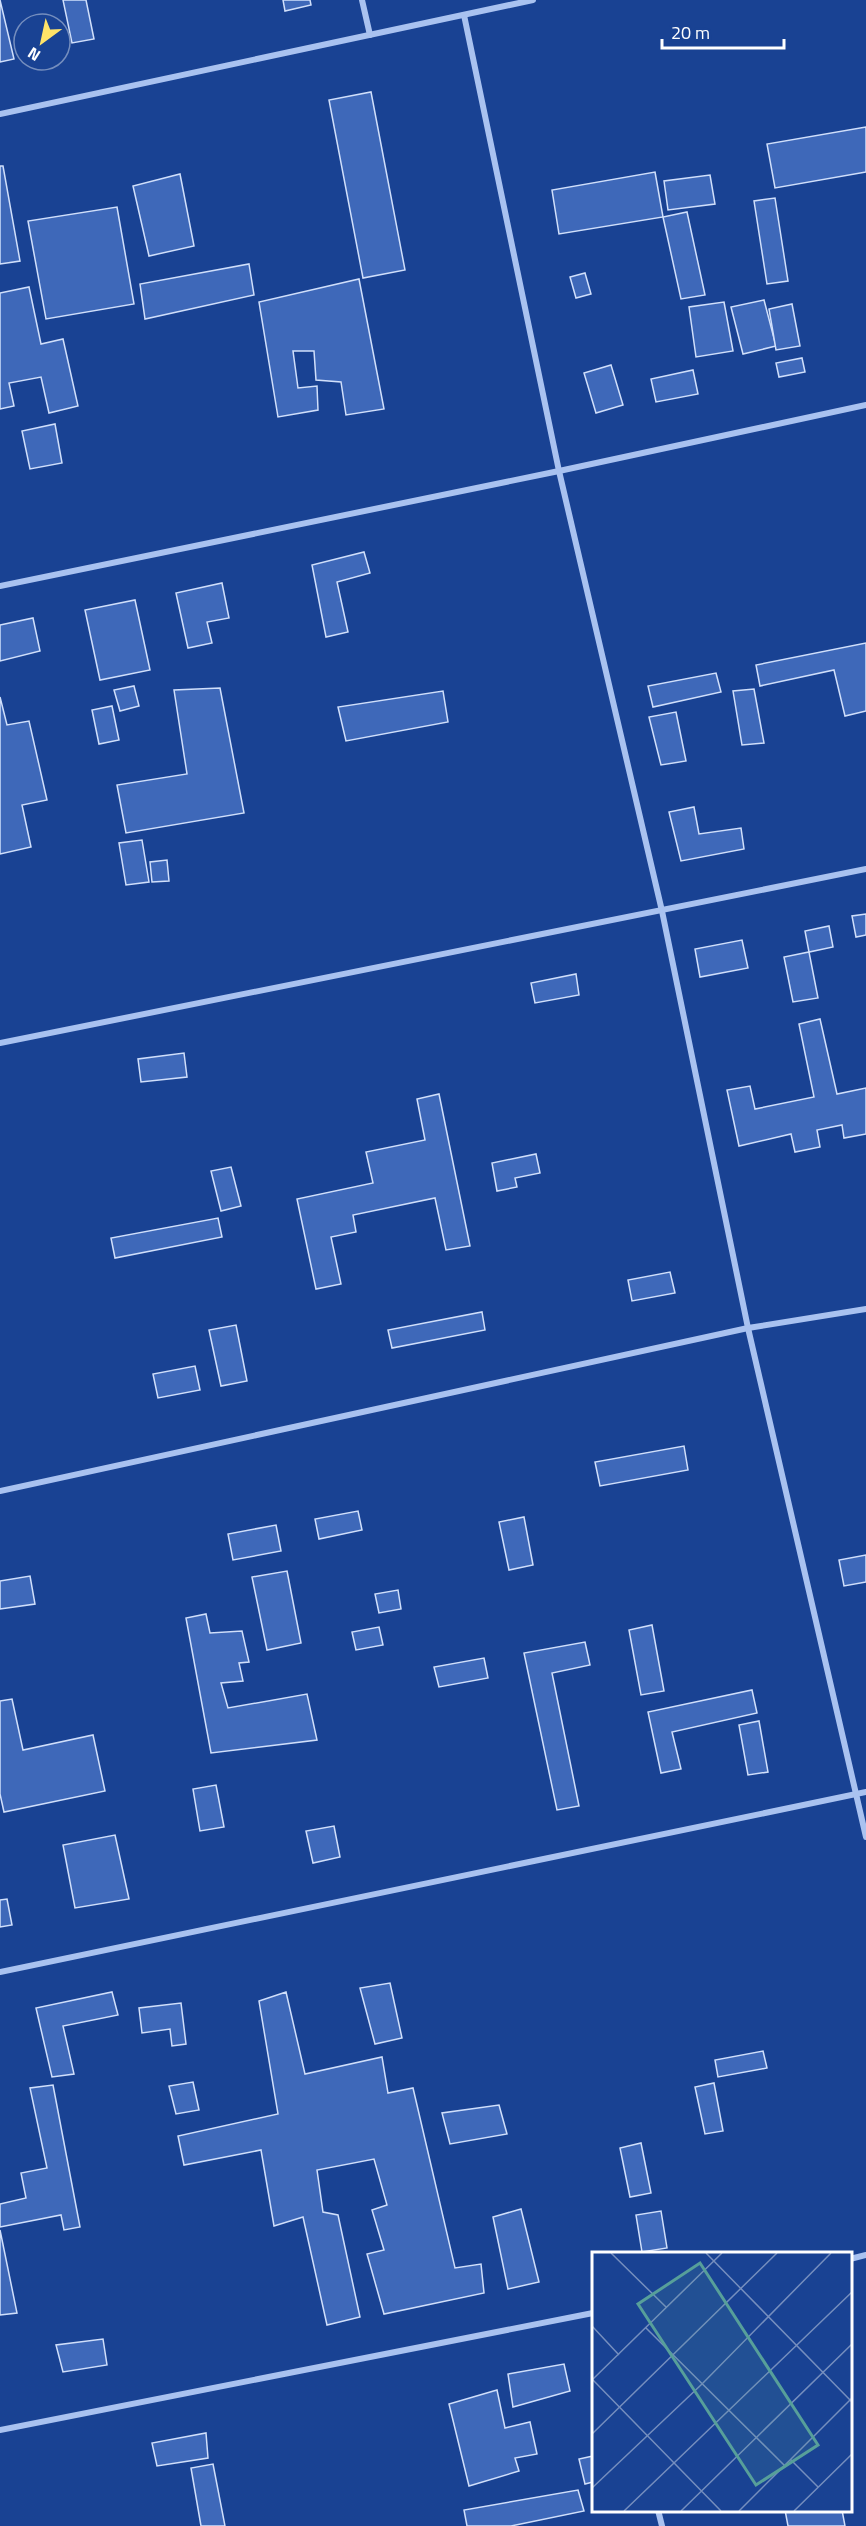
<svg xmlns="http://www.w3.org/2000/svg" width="866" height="2526" font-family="'Titillium Web',sans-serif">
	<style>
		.building { fill: #3e68b9; stroke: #d0dffb; stroke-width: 1.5 }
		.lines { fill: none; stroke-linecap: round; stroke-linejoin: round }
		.street { stroke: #a9c2f0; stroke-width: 6 }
		.inset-road { fill: none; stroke: #758ebe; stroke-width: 1.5 }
		.view { fill: #579f9a; fill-opacity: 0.15; stroke: #579f9a; stroke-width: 3 }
		.inset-edge { fill: none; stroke: #fff; stroke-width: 3 }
	</style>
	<rect width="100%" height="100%" fill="#194293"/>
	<g class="building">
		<path d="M0 0 14 59 0 62Z"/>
		<path d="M63 0H86L94 39 72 43Z"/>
		<path d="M283 0H310L311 5 285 11Z"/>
		<path d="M371 92 405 270 363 278 329 100Z"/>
		<path d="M866 127V172L775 188 767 144Z"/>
		<path d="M0 166H3L20 261 0 264Z"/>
		<path d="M655 172 663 217 559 234 552 190Z"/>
		<path d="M180 174 194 246 149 256 133 186Z"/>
		<path d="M710 175 715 204 668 210 664 181Z"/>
		<path d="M775 198 788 281 767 284 754 201Z"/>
		<path d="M117 207 134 304 46 319 28 221Z"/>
		<path d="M687 212 705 295 681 299 663 217Z"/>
		<path d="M249 264 254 295 145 319 140 284Z"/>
		<path d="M585 273 591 294 576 298 570 277Z"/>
		<path d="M359 279 384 409 346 415 341 382 316 380 314 351H293L298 388 317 386 318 410 278 417 259 302Z"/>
		<path d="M29 287 41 344 63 339 78 406 49 413 41 377 9 383 14 406 0 409V293Z"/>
		<path d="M764 300 776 346 743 354 731 307Z"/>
		<path d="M724 302 733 351 696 357 689 307Z"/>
		<path d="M792 304 800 346 776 350 769 309Z"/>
		<path d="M802 358 805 372 779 377 776 363Z"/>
		<path d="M611 365 623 405 596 413 584 373Z"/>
		<path d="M693 370 698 394 656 402 651 379Z"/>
		<path d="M55 424 62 463 30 469 22 431Z"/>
		<path d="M364 552 370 573 337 582 348 632 326 637 312 565Z"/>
		<path d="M222 583 229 618 207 622 212 643 188 648 176 593Z"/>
		<path d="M135 600 150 670 100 680 85 610Z"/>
		<path d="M33 618 40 651 0 661V625Z"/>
		<path d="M866 643V711L845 716 834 670 760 686 756 665Z"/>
		<path d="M716 673 721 692 653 707 648 686Z"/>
		<path d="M134 686 139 706 120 711 114 690Z"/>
		<path d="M220 688 244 813 126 833 117 785 187 774 174 690Z"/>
		<path d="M754 689 764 743 742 745 733 691Z"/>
		<path d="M443 691 448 722 346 741 338 707Z"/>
		<path d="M0 697 7 725 29 721 47 800 22 805 31 847 0 854Z"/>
		<path d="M112 706 119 740 99 744 92 710Z"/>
		<path d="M676 712 686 761 661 765 649 717Z"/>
		<path d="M694 807 699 834 741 828 744 849 681 861 669 812Z"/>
		<path d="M142 840 149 882 126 885 119 843Z"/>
		<path d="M167 860 169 881 152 882 150 862Z"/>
		<path d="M866 914V935L856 937 852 916Z"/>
		<path d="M829 926 833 947 809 952 805 931Z"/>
		<path d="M742 940 748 968 700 977 695 949Z"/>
		<path d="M809 952 818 998 793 1002 784 957Z"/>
		<path d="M576 974 579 995 535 1003 531 983Z"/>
		<path d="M820 1019 837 1094 866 1088V1134L844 1138 842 1125 817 1130 820 1147 795 1152 791 1134 739 1146 727 1090 750 1086 755 1109 814 1097 799 1024Z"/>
		<path d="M184 1053 187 1077 141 1082 138 1059Z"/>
		<path d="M439 1094 470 1246 446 1250 435 1198 353 1215 356 1232 331 1237 341 1284 316 1289 297 1199 373 1183 366 1152 425 1140 417 1099Z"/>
		<path d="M536 1154 540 1173 515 1178 517 1187 497 1191 492 1163Z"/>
		<path d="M231 1167 241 1206 221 1211 211 1171Z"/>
		<path d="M218 1218 222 1237 115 1258 111 1238Z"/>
		<path d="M670 1272 675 1293 632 1301 628 1280Z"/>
		<path d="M482 1312 485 1330 392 1348 388 1330Z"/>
		<path d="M236 1325 247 1381 221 1386 209 1330Z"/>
		<path d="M195 1366 200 1390 158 1398 153 1374Z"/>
		<path d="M684 1446 688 1470 600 1486 595 1462Z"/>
		<path d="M358 1511 362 1530 319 1539 315 1519Z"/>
		<path d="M524 1517 533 1565 509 1570 499 1522Z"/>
		<path d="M276 1525 281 1551 233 1560 228 1534Z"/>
		<path d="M866 1555V1582L844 1586 839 1560Z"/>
		<path d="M287 1571 301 1643 267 1650 252 1577Z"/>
		<path d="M30 1576 35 1604 0 1609V1581Z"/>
		<path d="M398 1590 401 1609 379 1613 375 1594Z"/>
		<path d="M206 1614 210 1633 242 1631 249 1662 239 1663 243 1681 221 1683 228 1708 307 1694 317 1740 211 1753 186 1618Z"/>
		<path d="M652 1625 664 1691 641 1695 629 1630Z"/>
		<path d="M379 1627 383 1645 356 1650 352 1632Z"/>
		<path d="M585 1642 590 1665 552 1673 579 1806 557 1810 524 1653Z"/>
		<path d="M484 1658 488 1678 439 1687 434 1667Z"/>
		<path d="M752 1690 757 1713 672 1732 681 1769 661 1773 648 1712Z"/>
		<path d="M12 1699 23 1750 93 1735 105 1791 4 1812 0 1794V1701Z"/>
		<path d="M759 1721 768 1772 748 1775 739 1725Z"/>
		<path d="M216 1785 224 1827 200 1831 193 1789Z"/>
		<path d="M334 1826 340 1857 313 1863 306 1831Z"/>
		<path d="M115 1835 129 1899 75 1908 63 1845Z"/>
		<path d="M7 1899 12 1925 0 1927V1900Z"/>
		<path d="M390 1983 402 2038 375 2044 360 1988Z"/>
		<path d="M112 1992 118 2015 63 2026 74 2074 52 2077 36 2008Z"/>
		<path d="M286 1992 305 2074 382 2057 388 2093 413 2088 455 2268 481 2264 484 2293 384 2314 367 2254 384 2250 372 2210 387 2205 374 2159 317 2170 323 2212 338 2215 360 2317 327 2325 303 2217 274 2226 261 2150 184 2165 178 2136 278 2114 259 2001Z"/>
		<path d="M181 2003 186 2044 172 2046 170 2029 142 2033 139 2008Z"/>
		<path d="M763 2051 767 2068 718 2077 715 2060Z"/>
		<path d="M193 2082 199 2110 176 2114 169 2086Z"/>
		<path d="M714 2083 723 2131 705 2134 695 2087Z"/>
		<path d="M53 2085 80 2227 64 2230 61 2215 0 2227V2204L26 2198 21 2173 47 2168 30 2088Z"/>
		<path d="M499 2105 507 2134 450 2144 442 2113Z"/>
		<path d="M641 2143 651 2193 630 2197 620 2148Z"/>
		<path d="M521 2209 539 2282 508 2289 493 2217Z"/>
		<path d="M661 2211 667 2248 642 2252 636 2215Z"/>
		<path d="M0 2230 17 2313 0 2315Z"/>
		<path d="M103 2339 107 2365 63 2372 56 2345Z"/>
		<path d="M564 2364 570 2391 513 2407 508 2374Z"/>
		<path d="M497 2390 505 2428 530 2422 537 2454 515 2458 519 2471 469 2486 449 2404Z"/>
		<path d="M206 2433 208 2458 157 2466 152 2443Z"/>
		<path d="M593 2456V2482L585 2484 579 2459Z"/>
		<path d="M213 2464 225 2526H201L191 2468Z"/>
		<path d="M578 2490 584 2511 511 2526H467L464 2510Z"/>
		<path d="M785 2510H842L845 2526H788Z"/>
	</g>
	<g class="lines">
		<g class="street">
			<path d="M362 0 370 35"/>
			<path d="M464 15 559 471 662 911 748 1328 866 1837"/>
			<path d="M0 114 533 0"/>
			<path d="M0 586 559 471 866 405"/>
			<path d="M0 1043 866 869"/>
			<path d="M0 1491 748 1328 866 1309"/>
			<path d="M0 1972 866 1792"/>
			<path d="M850 2259 866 2255"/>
			<path d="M0 2430 593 2313"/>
			<path d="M658 2510 662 2526"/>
		</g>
	</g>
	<g transform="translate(592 2252)">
		<rect width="260" height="260" fill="#194293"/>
		<path class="inset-road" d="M19 1 74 55M114 1 260 150M0 74 27 103M54 76 192 213M0 127 129 259M0 128 130 1M0 182 185 1M198 207 226 235M0 236 110 132 239 1M32 259 260 40M89 259 260 92M147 259 260 146M202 259 260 202"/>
		<path class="view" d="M108 11 226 193 164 233 46 52Z"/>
		<rect width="260" height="260" class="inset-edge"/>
	</g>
	<g transform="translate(42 42) rotate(213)"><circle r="28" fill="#194293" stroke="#758ebe" stroke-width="1.5"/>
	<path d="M0-4.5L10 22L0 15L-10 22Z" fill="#ffe368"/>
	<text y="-9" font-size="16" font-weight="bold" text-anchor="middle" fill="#ffffff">N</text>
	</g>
	<path d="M662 39v9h122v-9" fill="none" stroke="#ffffff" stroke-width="3"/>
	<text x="671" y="39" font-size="18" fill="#ffffff" stroke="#194293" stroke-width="4.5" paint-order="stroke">20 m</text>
</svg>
